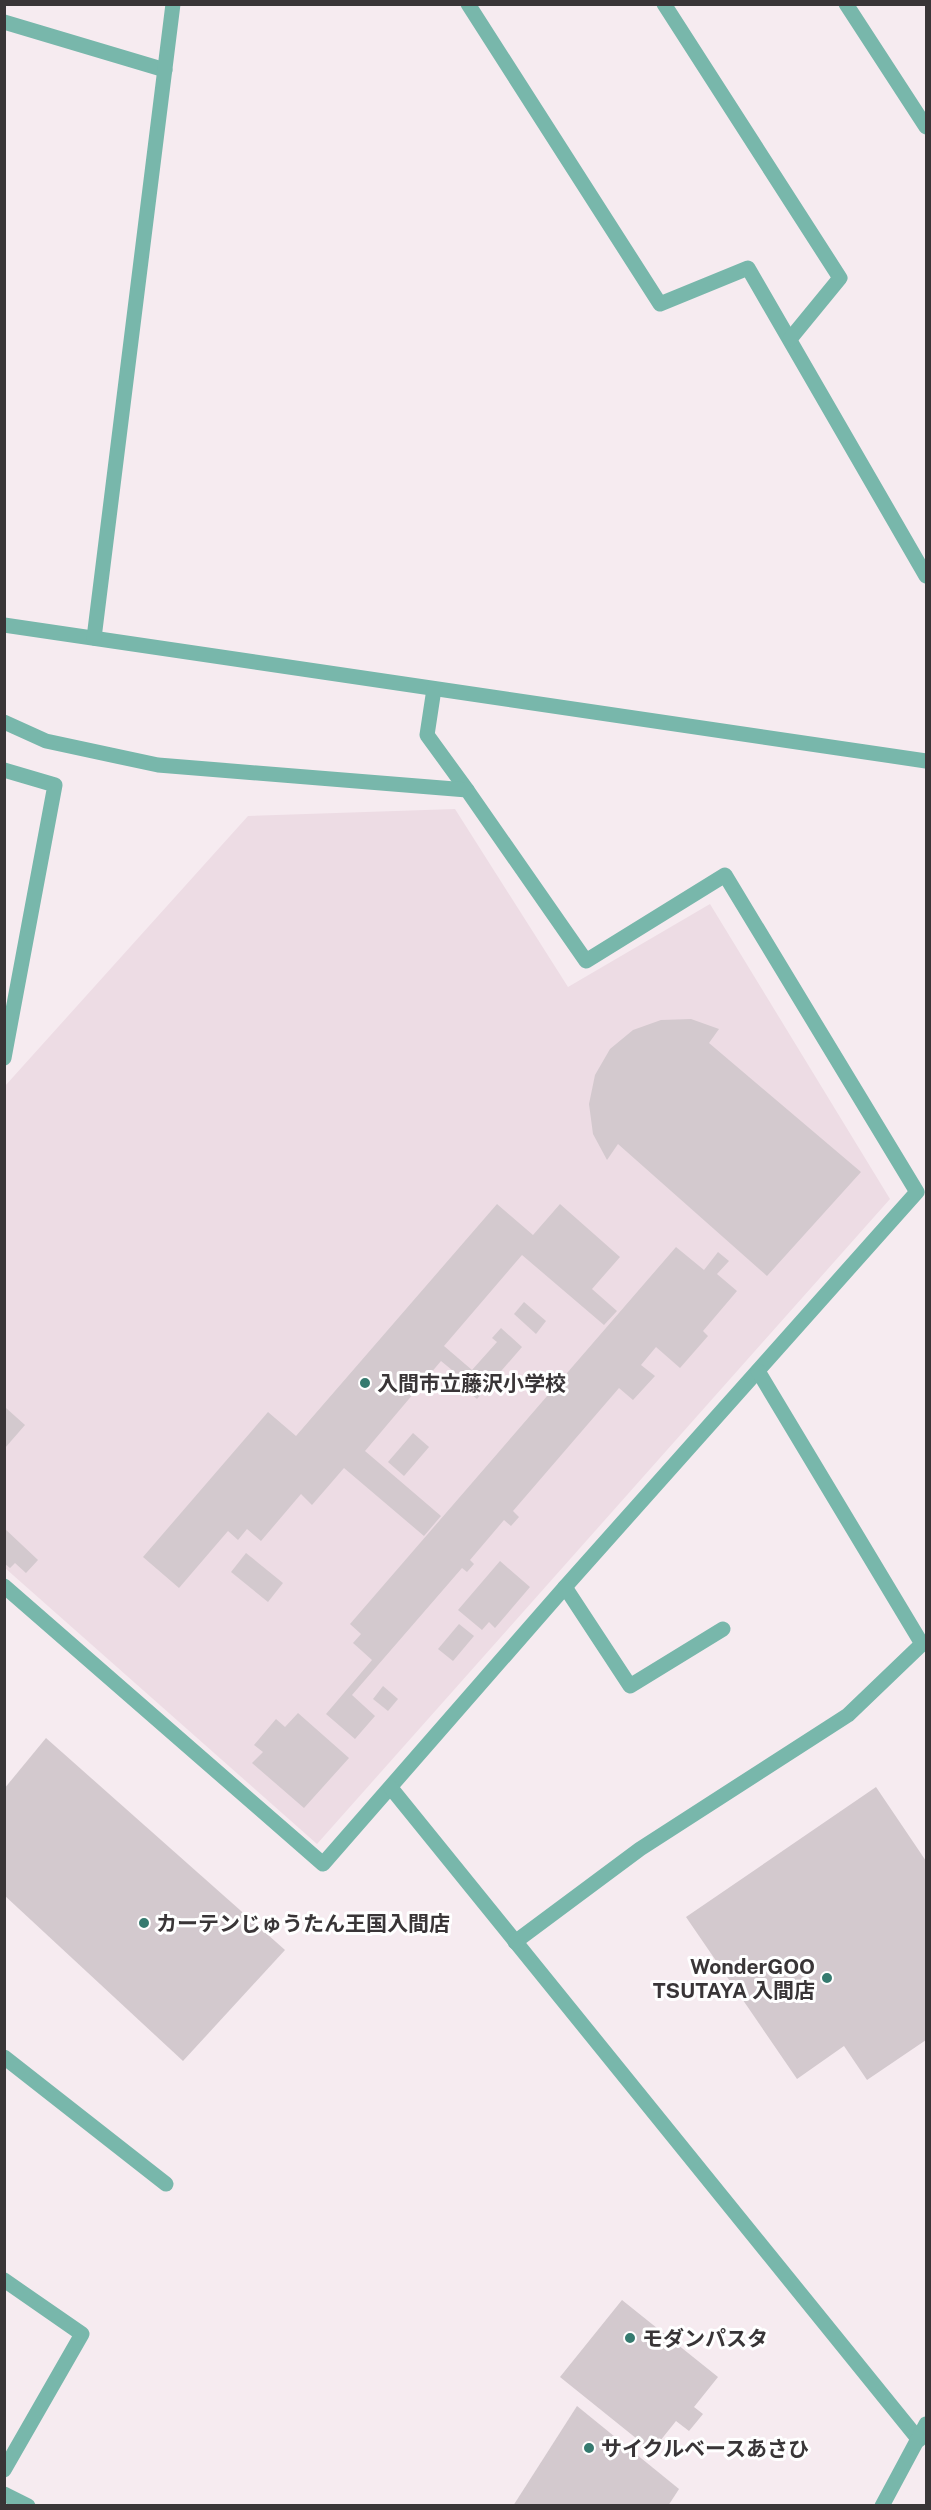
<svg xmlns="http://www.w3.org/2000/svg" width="931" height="2510" font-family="'Public Sans','Noto Sans JP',sans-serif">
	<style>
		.built { fill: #eddce4 }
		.building { fill: #d3c9ce }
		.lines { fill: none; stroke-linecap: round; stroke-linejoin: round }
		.minor { stroke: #78b7ab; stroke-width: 15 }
		.poi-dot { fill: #357a6f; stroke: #fff; stroke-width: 2 }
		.labels { text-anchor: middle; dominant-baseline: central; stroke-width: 6; stroke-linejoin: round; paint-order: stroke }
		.poi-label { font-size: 21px; font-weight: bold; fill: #393537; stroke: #fff; text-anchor: start }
	</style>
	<rect width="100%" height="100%" fill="#f6ebf0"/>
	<path class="built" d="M455 809 568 987 710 904 890 1199 317 1844 5 1568V1086L248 816Z"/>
	<g class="building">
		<path d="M691 1019 719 1029 709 1043 861 1172 767 1276 618 1144 607 1160 593 1134 589 1104 595 1075 610 1049 633 1030 661 1020Z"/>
		<path d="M497 1204 533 1235 560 1204 620 1257 592 1289 617 1311 604 1325 522 1255 444 1346 472 1370 497 1342 492 1338 501 1328 522 1347 477 1399 454 1380 458 1375 441 1361 365 1451 441 1516 424 1536 344 1468 312 1505 301 1494 261 1541 247 1529 238 1540 228 1531 179 1588 143 1557 268 1412 296 1436Z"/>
		<path d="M676 1247 704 1270 718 1252 729 1261 717 1274 737 1291 703 1331 708 1336 680 1368 656 1347 641 1365 655 1376 633 1400 619 1388 513 1511 519 1517 511 1526 504 1520 470 1560 474 1564 467 1572 462 1568 352 1695 375 1716 355 1739 326 1714 372 1660 353 1643 361 1634 350 1624Z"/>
		<path d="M524 1302 546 1321 536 1334 514 1314Z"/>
		<path d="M6 1408 25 1425 5 1448V1409Z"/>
		<path d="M413 1433 429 1447 404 1476 388 1462Z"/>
		<path d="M4 1528 38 1560 26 1573 15 1563 10 1568 4 1563Z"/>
		<path d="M246 1553 283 1583 268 1602 231 1572Z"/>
		<path d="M500 1561 530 1587 495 1628 489 1622 482 1630 458 1610Z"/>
		<path d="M459 1624 474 1636 453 1661 438 1649Z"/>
		<path d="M383 1686 398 1699 388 1711 373 1699Z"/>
		<path d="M298 1713 349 1758 304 1808 252 1763 263 1752 254 1745 276 1719 285 1727Z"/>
		<path d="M46 1738 285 1950 183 2061 4 1895V1789Z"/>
		<path d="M876 1787 926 1861V2040L867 2080 844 2046 797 2079 686 1917Z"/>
		<path d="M622 2300 718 2377 694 2407 703 2414 689 2431 676 2421 652 2451 560 2377Z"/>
		<path d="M577 2406 679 2489 668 2506H513Z"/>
	</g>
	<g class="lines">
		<g class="minor">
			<path d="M468 4 660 304 748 268 926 576"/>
			<path d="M664 4 840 278 790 339"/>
			<path d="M846 4 926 127"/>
			<path d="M4 22 165 70"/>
			<path d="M4 625 926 761"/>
			<path d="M94 638 173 4"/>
			<path d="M434 689 427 735 467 790"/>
			<path d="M4 722 46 741 158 765 467 790 586 961 725 875 917 1192 565 1587 323 1864 4 1586"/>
			<path d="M4 770 55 785 4 1058"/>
			<path d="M565 1587 630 1686 723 1629"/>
			<path d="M391 1788 919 2440"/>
			<path d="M515 1942 640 1849 848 1715 922 1644 758 1371"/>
			<path d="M4 2057 166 2184"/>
			<path d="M4 2280 82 2334 4 2470"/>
			<path d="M4 2494 28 2506"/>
			<path d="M882 2506 926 2424"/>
		</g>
	</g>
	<g class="poi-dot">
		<circle cx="365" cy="1383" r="6"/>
		<circle cx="144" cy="1923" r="6"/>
		<circle cx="827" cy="1978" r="6"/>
		<circle cx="630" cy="2338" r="6"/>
		<circle cx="589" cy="2448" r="6"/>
	</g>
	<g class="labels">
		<g class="poi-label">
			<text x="377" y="1383">入間市立藤沢小学校</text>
			<text x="156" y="1923">カーテンじゅうたん王国入間店</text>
			<text x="815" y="1966" text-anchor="end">WonderGOO<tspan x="815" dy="24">TSUTAYA 入間店</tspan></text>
			<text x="642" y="2338">モダンパスタ</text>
			<text x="601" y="2448">サイクルベースあさひ</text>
		</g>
	</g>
	<rect width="931" height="2510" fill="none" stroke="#393537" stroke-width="12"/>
</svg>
